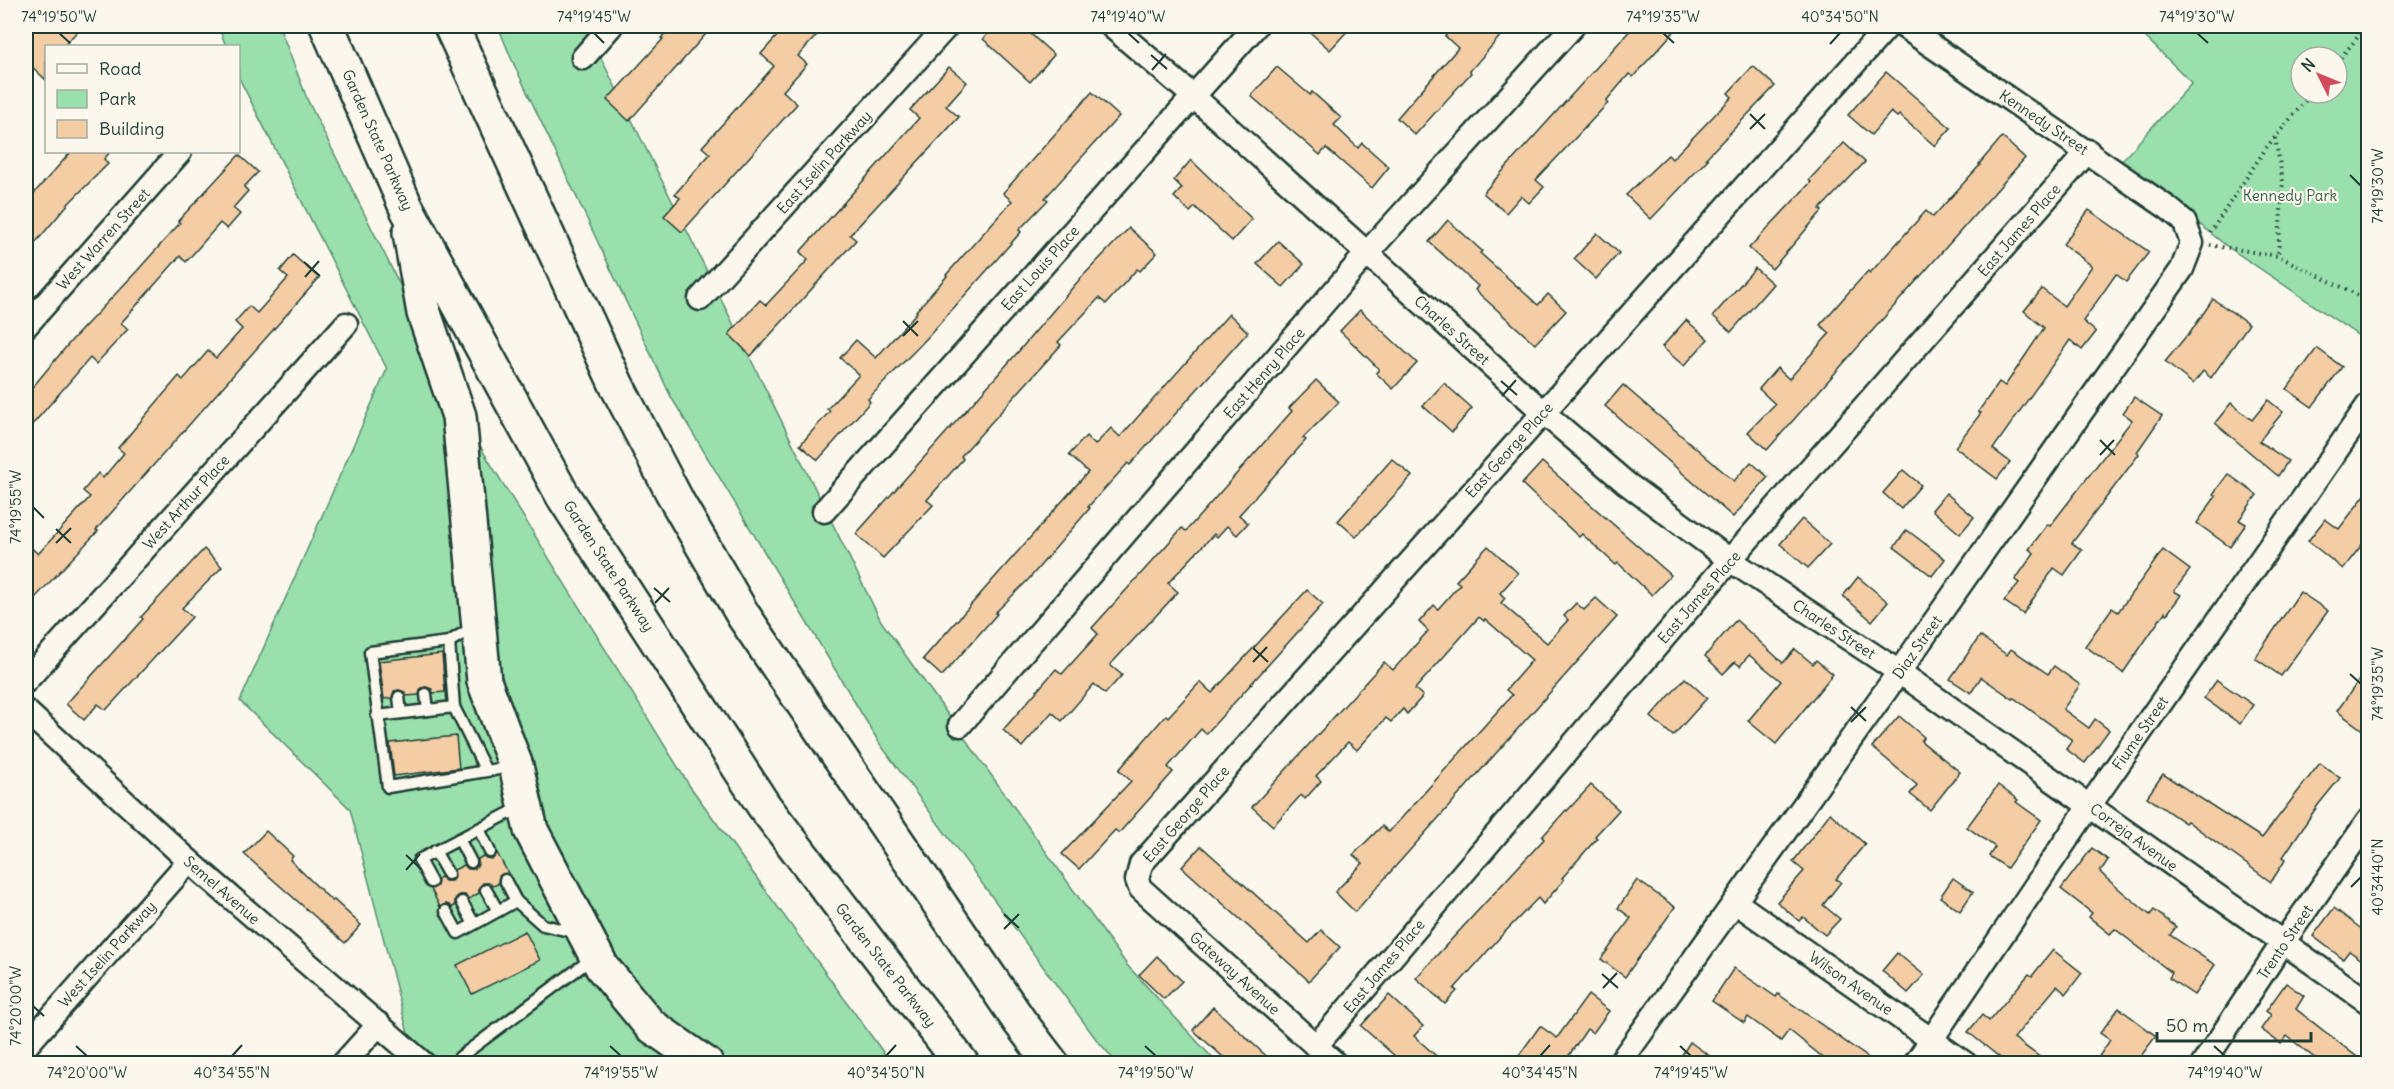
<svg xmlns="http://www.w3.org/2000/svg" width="2394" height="1089" font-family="Delius,sans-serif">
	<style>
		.green { fill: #99e0ad; stroke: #5c8e70; stroke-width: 1.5; fill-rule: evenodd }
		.building { fill: #f5cda5; stroke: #1f3d34; stroke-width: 1.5 }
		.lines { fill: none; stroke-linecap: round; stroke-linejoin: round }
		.lane-casing { stroke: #1f3d34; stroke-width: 15 }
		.street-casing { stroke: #1f3d34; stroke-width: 27 }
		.highway-casing { stroke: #1f3d34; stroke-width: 38 }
		.path { stroke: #1f3d34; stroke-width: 4; stroke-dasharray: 1.5 4.5; stroke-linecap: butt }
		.lane { stroke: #fbf7ec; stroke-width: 10 }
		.street { stroke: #fbf7ec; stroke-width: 22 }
		.highway { stroke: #fbf7ec; stroke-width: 33 }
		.ticks { fill: none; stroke: #1f3d34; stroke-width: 2 }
		.labels { text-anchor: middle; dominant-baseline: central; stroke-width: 4.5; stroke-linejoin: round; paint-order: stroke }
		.street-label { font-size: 15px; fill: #1f3d34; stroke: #fbf7ec }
		.park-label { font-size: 15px; fill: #375e4c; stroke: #fbf7ec }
		.neatline { fill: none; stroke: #1f3d34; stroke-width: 2 }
		.ticks-label { font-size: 15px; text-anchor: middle; fill: #1f3d34 }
	</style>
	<rect width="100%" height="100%" fill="#fbf7ec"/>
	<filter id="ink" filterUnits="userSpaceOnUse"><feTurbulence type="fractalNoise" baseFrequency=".0167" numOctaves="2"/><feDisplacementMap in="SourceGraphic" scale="12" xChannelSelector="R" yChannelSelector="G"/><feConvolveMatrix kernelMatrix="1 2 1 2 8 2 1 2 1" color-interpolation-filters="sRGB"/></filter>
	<g filter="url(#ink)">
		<g class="green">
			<path d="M218 26H279L308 101 484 453 689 785 891 1063 429 1064 412 1049 350 809 240 701 387 369 239 78 238 46H226Z"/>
			<path d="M498 26H585L881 621 1127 965 1217 1063H1117L1096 1039 880 744 671 397 511 58Z"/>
			<path d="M2134 26H2368V342L2228 247 2172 202 2116 167 2192 83ZM2301 57H2337V93H2301Z"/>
		</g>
		<g class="building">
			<path d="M35 26H82L64 46H46V80L26 61V37Z"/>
			<path d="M672 26H713L629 121 607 100 663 39 661 38Z"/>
			<path d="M786 26H825L798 56 807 64 783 91 797 104 682 232 664 216 680 198 675 194 710 154 702 147 774 66 761 54Z"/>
			<path d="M995 26H1022L1054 55 1030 82 983 39Z"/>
			<path d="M1303 26H1352L1330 50Z"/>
			<path d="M1454 26H1509L1470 71 1471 73 1415 135 1397 118 1458 48 1445 36Z"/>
			<path d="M1634 26H1679L1633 77 1629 74 1606 101 1608 103 1536 180 1544 187 1529 203 1521 196 1506 213 1483 193Z"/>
			<path d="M1753 66 1775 86 1706 158 1708 159 1651 219 1626 195 1668 155 1672 159 1732 97 1728 93Z"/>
			<path d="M949 67 967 82 946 106 959 117 850 235 856 240 751 356 729 334 760 300 766 305 808 260 800 252 919 118 910 110Z"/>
			<path d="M1277 67 1310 95 1312 92 1341 118 1334 125 1358 148 1362 143 1389 167 1372 188 1326 148 1320 155 1251 96Z"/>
			<path d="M1886 72 1951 128 1935 146 1899 115 1897 117 1891 112 1871 135 1848 115Z"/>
			<path d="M1092 92 1119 116 1045 198 1048 200 1019 230 1021 232 927 338 868 399 870 402 818 460 800 445 830 411 827 409 859 375 840 358 856 340 876 358 917 312 916 311 947 276 946 275 1012 201 1003 193Z"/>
			<path d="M2002 137 2025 158 1767 450 1748 432 1775 404 1759 389 1777 368 1789 379 1830 333 1820 325 1848 293 1868 271 1870 273 1926 211 1933 217 1980 165 1979 164Z"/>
			<path d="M1844 143 1865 162 1820 209 1822 211 1772 269 1749 248 1811 182 1809 180Z"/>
			<path d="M71 152H110L104 159 108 164 69 203 26 254V202Z"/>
			<path d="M239 155 258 172 244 187 248 191 233 208 240 214 227 229 220 223 186 262 180 256 121 323 128 329 96 364 90 358 26 432V395L71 341 137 271 180 223 178 221Z"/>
			<path d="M1191 160 1252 219 1232 241 1195 207 1190 212 1174 197 1182 188 1174 180Z"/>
			<path d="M2089 210 2149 252 2126 282 2116 274 2083 321 2096 332 2082 350 2070 340 1993 449 2010 462 1997 479 1955 447 1981 413 1978 412 1999 382 2005 386 2044 328 2024 311 2042 289 2064 306 2092 266 2063 244Z"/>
			<path d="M1448 220 1482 251 1480 253 1538 305 1548 294 1566 311 1535 344 1475 290 1478 286 1429 242Z"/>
			<path d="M1129 228 1157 253 1140 271 1137 269 1106 304 1099 298 1058 342 1061 345 961 456 963 459 927 500 933 505 883 558 856 534 1018 352 1079 280Z"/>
			<path d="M1597 233 1619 253 1596 279 1574 259Z"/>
			<path d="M1278 241 1304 264 1283 287 1257 264Z"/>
			<path d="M293 255 319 278 96 530 98 531 34 599 26 591V543L38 554 90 497 83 491 98 473 103 478 124 453 118 448 179 376 183 380 208 351 216 358 242 329 235 322 249 306 257 313 288 278 280 271Z"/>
			<path d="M1755 268 1773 284 1731 332 1713 316Z"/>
			<path d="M2213 299 2249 324 2211 378 2203 371 2193 384 2165 362 2187 335 2188 336Z"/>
			<path d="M1360 310 1417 363 1393 389 1376 373 1379 369 1340 331Z"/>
			<path d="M1229 314 1248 332 1130 465 1128 463 1088 507 1090 508 1028 580 995 613 997 614 942 676 923 659 1088 472 1069 455 1086 436 1095 445 1111 428 1120 437Z"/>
			<path d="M1686 320 1708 339 1684 366 1662 347Z"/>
			<path d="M2317 348 2342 367 2312 407 2287 389Z"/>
			<path d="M1316 380 1339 402 1303 438 1306 440 1239 515 1248 523 1237 535 1227 526 1217 537 1214 534 1168 583 1178 592 1110 665 1122 675 1105 694 1094 684 1062 721 1052 712 1022 747 1003 730 1056 669 1062 674 1098 634 1092 628 1182 528 1186 531 1292 411 1289 408Z"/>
			<path d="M1444 383 1472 408 1452 432 1423 406Z"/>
			<path d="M1623 385 1734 481 1751 462 1768 477 1733 517 1605 406Z"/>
			<path d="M2134 397 2162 416 2137 452 2139 454 2072 543 2082 550 2064 575 2054 568 2023 614 2004 601 2019 583 2015 580 2034 553 2029 549 2048 524 2050 526 2132 420 2123 413Z"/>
			<path d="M2268 400 2283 412 2259 441 2288 461 2278 476 2215 423 2231 403 2252 420Z"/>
			<path d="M1392 459 1412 476 1356 537 1338 521Z"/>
			<path d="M1542 462 1671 575 1652 595 1618 563 1616 565 1582 534 1579 537 1522 484Z"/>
			<path d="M1903 470 1921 485 1901 509 1883 493Z"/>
			<path d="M2228 474 2257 495 2239 520 2246 524 2230 547 2197 523 2216 496 2213 494Z"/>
			<path d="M2368 491V537L2343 569 2308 541 2325 519 2339 529Z"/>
			<path d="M1946 493 1974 517 1960 534 1932 510Z"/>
			<path d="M1802 519 1830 544 1808 568 1780 544Z"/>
			<path d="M1907 530 1945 559 1932 576 1894 547Z"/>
			<path d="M1488 546 1518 573 1500 593 1505 598 1501 603 1547 643 1568 620 1564 616 1576 603 1584 610 1596 598 1617 617 1355 912 1335 892 1363 863 1353 855 1382 826 1389 832 1512 695 1506 690 1532 660 1485 619 1484 621 1479 617 1415 689 1423 696 1407 714 1403 709 1391 722 1386 718 1357 750 1348 742 1316 776 1321 781 1305 799 1301 795 1273 826 1252 807 1384 662 1393 670 1428 631 1419 622 1434 605 1438 609 1460 584 1456 581Z"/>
			<path d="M204 549 222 567 182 608 192 617 106 710 98 704 84 720 66 704 143 619 141 617Z"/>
			<path d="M2163 550 2190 570 2174 591 2181 595 2167 614 2165 612 2123 673 2085 646 2112 608 2118 612Z"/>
			<path d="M1858 577 1888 602 1872 621 1843 596Z"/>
			<path d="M1307 590 1323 604 1206 734 1201 729 1168 767 1173 772 1119 833 1115 830 1079 869 1062 854 1131 781 1119 770 1166 715 1168 717 1200 682 1212 693Z"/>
			<path d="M2300 592 2328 611 2281 676 2255 658Z"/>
			<path d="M1736 620 1783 663 1795 649 1813 664 1816 660 1833 674 1776 744 1748 721 1781 681 1749 655 1740 666 1735 662 1723 674 1705 656Z"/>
			<path d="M1980 636 2007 655 2011 649 2048 674 2054 666 2080 685 2063 709 2089 728 2095 719 2109 730 2085 763 2066 749 2072 740 2014 698 2013 699 1981 677 1971 693 1950 679Z"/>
			<path d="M442 654 445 692 433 693 432 689 426 687 421 688 419 695 406 696 405 692 399 690 394 691 392 698 384 699 379 661Z"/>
			<path d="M1685 678 1707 698 1673 736 1651 717Z"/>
			<path d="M2217 680 2253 705 2240 724 2204 698Z"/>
			<path d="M2359 680 2368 687V734L2337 711Z"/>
			<path d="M1899 716 1924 737 1921 741 1960 772 1930 810 1910 794 1917 785 1872 747Z"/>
			<path d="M456 736 459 768 394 776 390 743Z"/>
			<path d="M2320 763 2340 778 2318 805 2283 857 2286 859 2271 882 2187 821 2185 823 2147 797 2163 774 2262 838Z"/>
			<path d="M1591 785 1619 810 1595 836 1597 838 1562 878 1564 880 1543 904 1538 898 1502 935 1454 989 1457 991 1445 1004 1416 978 1544 839 1542 837 1566 810 1567 811Z"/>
			<path d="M1998 785 2018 800 2016 802 2041 820 2007 868 1989 856 1995 847 1967 827Z"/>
			<path d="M1830 813 1865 844 1836 879 1841 882 1823 905 1840 919 1825 935 1803 917 1799 921 1777 902 1804 871 1793 862Z"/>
			<path d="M266 831 293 856 290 860 332 901 334 900 361 925 345 943 244 854Z"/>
			<path d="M1201 846 1309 943 1321 930 1340 947 1309 981 1182 867Z"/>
			<path d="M2092 848 2108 860 2100 872 2106 878 2150 915 2154 910 2176 927 2170 935 2215 965 2194 995 2169 978 2172 973 2115 929 2110 934 2089 917 2092 913 2061 889Z"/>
			<path d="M497 853 508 873 499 876 498 884 493 886 489 883H483L479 887V893L469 899 465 895H459L455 899V906L452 907 446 904 440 907 431 889 437 886 438 879 441 877 445 881H451L455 877 454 870 464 865 468 869H474L478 865V859L483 856 486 858 493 859Z"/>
			<path d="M1953 878 1973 892 1960 911 1940 897Z"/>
			<path d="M1637 880 1675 907 1625 977 1601 959 1631 918 1618 908Z"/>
			<path d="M2334 908 2368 934V964L2349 951 2343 959 2313 936Z"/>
			<path d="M525 931 540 960 472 994 457 965Z"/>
			<path d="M2053 950 2082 973 2066 994 2057 986 2014 1038 2049 1064H2008L1968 1032 1982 1015 1989 1021 2029 974 2032 976Z"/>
			<path d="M1897 953 1924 975 1908 993 1882 971Z"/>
			<path d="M1157 956 1182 981 1164 999 1139 975Z"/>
			<path d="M1734 968 1776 997 1778 994 1877 1064H1831L1789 1030 1781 1041 1748 1017 1744 1023 1712 1001Z"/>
			<path d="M2286 983 2304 996 2296 1009 2366 1064H2322L2287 1036 2281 1044 2261 1029 2271 1015 2266 1011Z"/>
			<path d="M1389 995 1423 1026 1414 1036 1445 1064H1404L1361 1026Z"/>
			<path d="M1588 995 1609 1011 1593 1033 1587 1029 1563 1064H1526L1517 1058 1540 1026 1557 1038Z"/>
			<path d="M1213 1007 1239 1031 1275 1064H1231L1193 1030Z"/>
			<path d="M2119 1008 2156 1036 2135 1064H2094L2110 1040 2100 1033Z"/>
			<path d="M1690 1042 1721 1064H1676Z"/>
		</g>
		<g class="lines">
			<defs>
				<g id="lane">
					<path d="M475 626 449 642 370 652 388 787 511 767"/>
					<path d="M449 642 454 707 486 771"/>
					<path d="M426 694 428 710"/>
					<path d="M399 697 401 713"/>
					<path d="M377 716 454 707"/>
					<path d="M479 829 490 852"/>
					<path d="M459 839 471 862"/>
					<path d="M435 851 448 874"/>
					<path d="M505 880 516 901 543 925 578 933"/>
					<path d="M431 882 419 860 521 807"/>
					<path d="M486 890 498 911"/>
					<path d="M462 902 474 924"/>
					<path d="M446 911 458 933 516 901"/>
					<path d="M455 1064 460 1057 594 957"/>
				</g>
				<g id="street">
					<path d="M1111 26 1193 96 1543 412 1626 483 1730 560 1899 672 2368 1002"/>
					<path d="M583 58 611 26"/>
					<path d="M700 299 947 26"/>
					<path d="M26 326 180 152"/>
					<path d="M824 511 1256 26"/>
					<path d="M26 681 346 324"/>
					<path d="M26 711 189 861 424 1064"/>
					<path d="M960 725 1367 253 1573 26"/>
					<path d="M1735 902 1966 1064"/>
					<path d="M26 1046 189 861"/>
					<path d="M1316 1046 1730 560 2088 151"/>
					<path d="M343 1064 379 1024"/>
					<path d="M1336 1064 1140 888 1137 880 1141 864 1888 26"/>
					<path d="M1619 1064 1899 672 2182 269 2192 243 2184 221 2168 208 1903 26"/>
					<path d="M1915 1064 2090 805 2368 405"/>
					<path d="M2203 1064 2282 944 2368 821"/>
				</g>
				<g id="highway">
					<path d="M327 26 406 207 563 496 764 806 962 1064"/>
					<path d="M451 26 617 386 678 503 743 615 1020 1022 1052 1064"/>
					<path d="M410 233 424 313 459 416 484 681 516 766 531 830 602 967 650 1025 706 1064"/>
				</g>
			</defs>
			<use href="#lane" class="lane-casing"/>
			<use href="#street" class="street-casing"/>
			<use href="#highway" class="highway-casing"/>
			<g class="path">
				<path d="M2337 62 2367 26"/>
				<path d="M2275 138 2283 181 2278 256"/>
				<path d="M2210 233 2266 148 2312 93"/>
				<path d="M2210 245 2278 256 2354 293 2368 305"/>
			</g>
			<use href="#lane" class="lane"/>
			<use href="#street" class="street"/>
			<use href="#highway" class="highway"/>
		</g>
	</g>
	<path class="ticks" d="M59 33 70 43M594 33 604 43M1128 33 1139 43M1663 33 1674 43M2197 33 2208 43M1830 44 1840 33M1151 55 1167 69M1152 70 1166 54M1750 114 1765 129M1750 129 1765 114M2350 175 2361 186M304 262 320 276M305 277 319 261M903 321 918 336M903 336 918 321M1501 381 1517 395M1502 396 1516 380M2100 440 2115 455M2100 455 2114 440M33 507 44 518M56 529 71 543M56 543 71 528M654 588 670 602M655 603 669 588M1253 648 1268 662M1253 662 1267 647M2350 674 2361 684M1851 707 1866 721M1851 722 1866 707M406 855 421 869M406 870 420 854M2351 887 2361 877M1004 914 1019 928M1004 929 1019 914M1602 974 1618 988M1603 988 1617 973M33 1006 44 1016M76 1046 87 1056M610 1046 621 1056M1145 1046 1156 1056M1680 1046 1691 1056M2214 1046 2225 1056M232 1056 242 1045M886 1056 896 1045M1540 1056 1550 1045"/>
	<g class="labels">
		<g class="street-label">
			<text transform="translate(2044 122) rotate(34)">Kennedy Street</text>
			<text transform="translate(378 140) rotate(66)">Garden State Parkway</text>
			<text transform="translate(824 162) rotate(-48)">East Iselin Parkway</text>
			<text transform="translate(2019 230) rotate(-49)">East James Place</text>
			<text transform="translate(103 239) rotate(-48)">West Warren Street</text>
			<text transform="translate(1040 268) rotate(-48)">East Louis Place</text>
			<text transform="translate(1452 330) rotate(42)">Charles Street</text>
			<text transform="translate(1264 373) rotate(-49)">East Henry Place</text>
			<text transform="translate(1509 450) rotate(-48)">East George Place</text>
			<text transform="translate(186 502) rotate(-48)">West Arthur Place</text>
			<text transform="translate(609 566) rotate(57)">Garden State Parkway</text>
			<text transform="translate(1699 597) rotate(-49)">East James Place</text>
			<text transform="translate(1834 629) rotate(33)">Charles Street</text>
			<text transform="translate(1917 647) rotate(-55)">Diaz Street</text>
			<text transform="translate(2140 733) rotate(-55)">Fiume Street</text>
			<text transform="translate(1186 814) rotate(-49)">East George Place</text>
			<text transform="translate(2134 837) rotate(36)">Correja Avenue</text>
			<text transform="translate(222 890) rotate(41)">Semel Avenue</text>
			<text transform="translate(2285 942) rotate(-56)">Trento Street</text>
			<text transform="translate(107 954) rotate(-48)">West Iselin Parkway</text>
			<text transform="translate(886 965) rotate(52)">Garden State Parkway</text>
			<text transform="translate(1384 966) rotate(-50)">East James Place</text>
			<text transform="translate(1235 973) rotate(42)">Gateway Avenue</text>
			<text transform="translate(1851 983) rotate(35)">Wilson Avenue</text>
		</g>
		<g class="park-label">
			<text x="2290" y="195">Kennedy Park</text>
		</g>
	</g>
	<rect width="2394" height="1089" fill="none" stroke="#fbf7ec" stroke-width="66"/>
	<rect x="45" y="45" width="195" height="108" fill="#fbf7ec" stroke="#a3ada2" stroke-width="1.5"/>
	<rect x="57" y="64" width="30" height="9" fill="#fbf7ec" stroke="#a3ada2" stroke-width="1.5"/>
	<text x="99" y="75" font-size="18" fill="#1f3d34">Road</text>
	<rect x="57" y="90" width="30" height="18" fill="#99e0ad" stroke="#a3ada2" stroke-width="1.5"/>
	<text x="99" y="105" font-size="18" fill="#1f3d34">Park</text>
	<rect x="57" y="120" width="30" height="18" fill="#f5cda5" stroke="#a3ada2" stroke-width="1.5"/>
	<text x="99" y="135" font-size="18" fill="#1f3d34">Building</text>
	<g transform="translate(2319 75) rotate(313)"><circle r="28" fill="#fbf7ec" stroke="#a3ada2" stroke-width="1.5"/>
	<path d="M0-4.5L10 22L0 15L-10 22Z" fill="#d1495b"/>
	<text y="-9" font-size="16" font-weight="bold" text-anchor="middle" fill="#1f3d34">N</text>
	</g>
	<path d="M2157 1032v9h154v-9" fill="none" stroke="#1f3d34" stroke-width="3"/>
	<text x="2166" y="1032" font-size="18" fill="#1f3d34" stroke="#fbf7ec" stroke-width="4.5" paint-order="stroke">50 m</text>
	<rect x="33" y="33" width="2328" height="1023" class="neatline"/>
	<g class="ticks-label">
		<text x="59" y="22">74°19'50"W</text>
		<text x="594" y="22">74°19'45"W</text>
		<text x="1128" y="22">74°19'40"W</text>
		<text x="1663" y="22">74°19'35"W</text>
		<text x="1840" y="22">40°34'50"N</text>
		<text x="2197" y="22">74°19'30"W</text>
		<text transform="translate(2378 186) rotate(-90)" y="5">74°19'30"W</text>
		<text transform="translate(16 507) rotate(-90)" y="5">74°19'55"W</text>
		<text transform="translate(2378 684) rotate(-90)" y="5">74°19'35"W</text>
		<text transform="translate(2378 877) rotate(-90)" y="5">40°34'40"N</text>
		<text transform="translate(16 1006) rotate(-90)" y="5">74°20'00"W</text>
		<text x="87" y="1078">74°20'00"W</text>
		<text x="232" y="1078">40°34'55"N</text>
		<text x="621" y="1078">74°19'55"W</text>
		<text x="886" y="1078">40°34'50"N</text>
		<text x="1156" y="1078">74°19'50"W</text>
		<text x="1540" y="1078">40°34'45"N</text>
		<text x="1691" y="1078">74°19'45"W</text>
		<text x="2225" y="1078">74°19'40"W</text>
	</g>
</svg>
